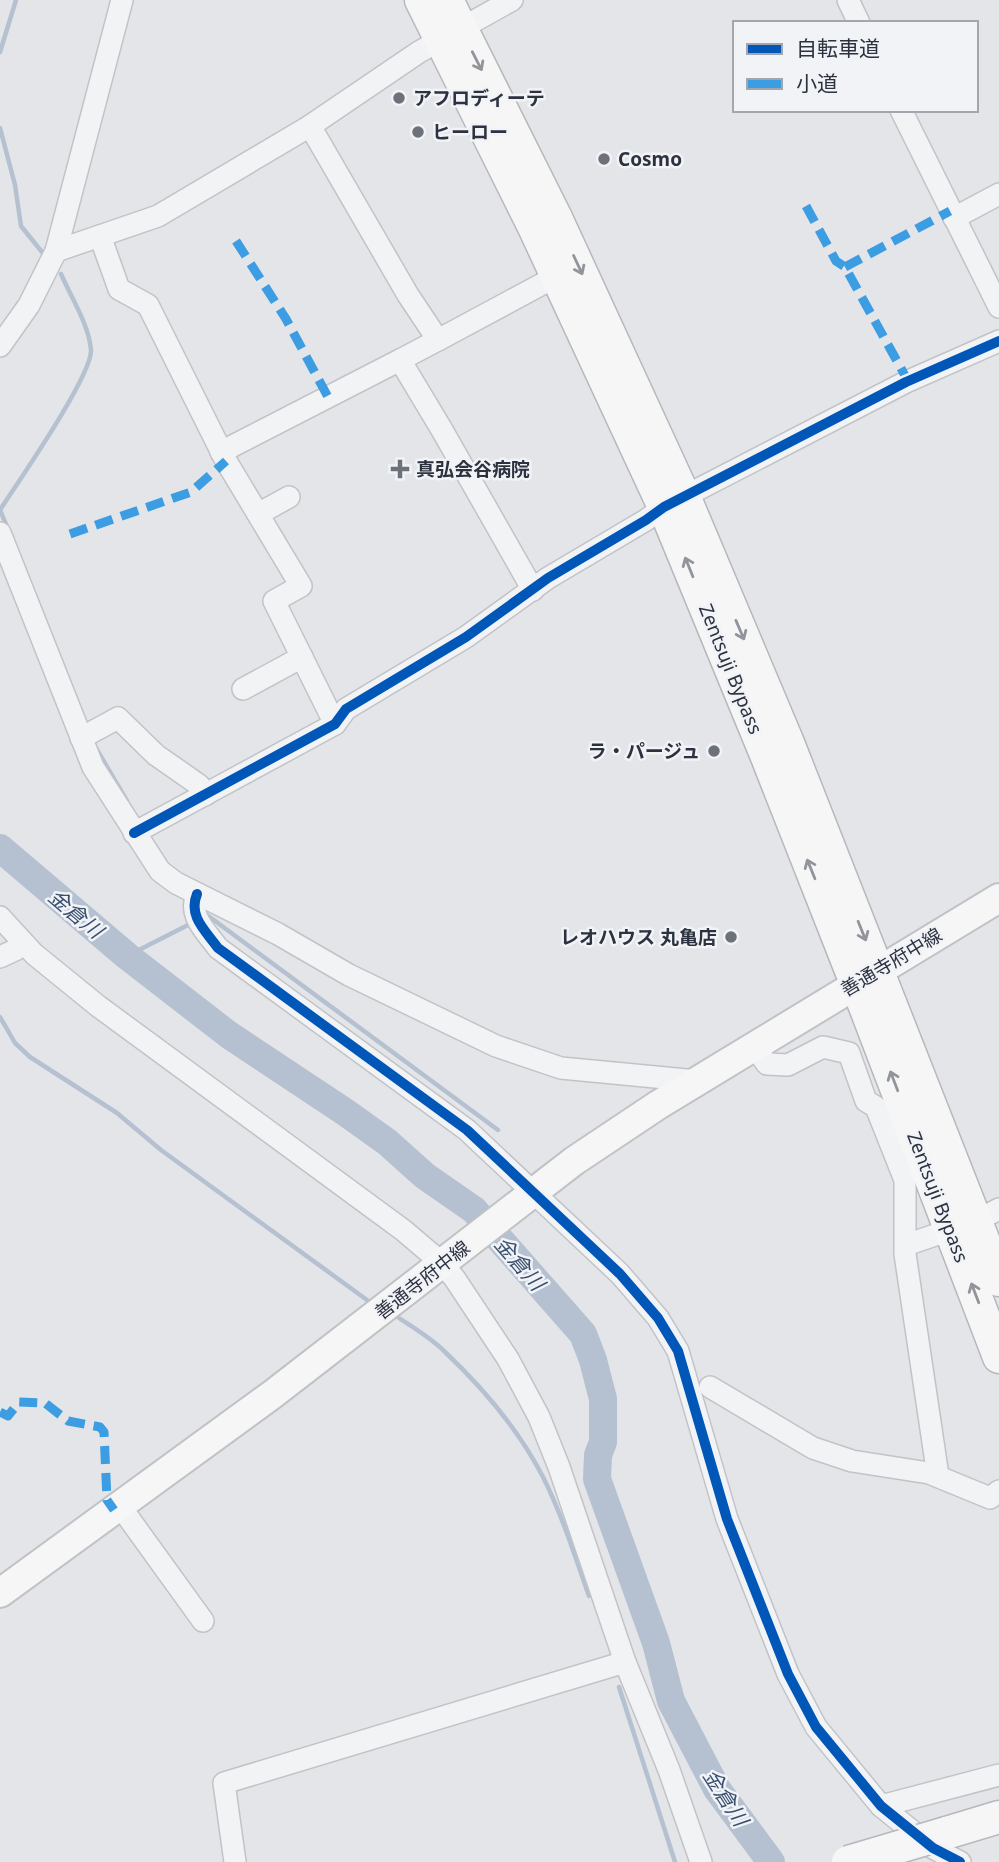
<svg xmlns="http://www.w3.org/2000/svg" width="999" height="1862" font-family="'Noto Sans','Noto Sans JP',sans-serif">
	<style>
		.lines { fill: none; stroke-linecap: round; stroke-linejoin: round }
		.stream { stroke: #b5c1d0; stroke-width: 4.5 }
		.river { stroke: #b5c1d0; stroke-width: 28 }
		.minor-casing { stroke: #c2c3c6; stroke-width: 24 }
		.major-casing { stroke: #c0c2c5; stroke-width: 32 }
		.highway-casing { stroke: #b6b8bc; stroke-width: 35 }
		.minor { stroke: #f2f3f5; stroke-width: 21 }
		.major { stroke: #f6f6f7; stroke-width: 28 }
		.highway { stroke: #f6f6f7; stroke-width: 32 }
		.highway-bridge-casing { stroke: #b6b8bc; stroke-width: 35; stroke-linecap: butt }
		.highway-bridge { stroke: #f6f6f7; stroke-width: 32 }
		.quiet { stroke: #3d9de3; stroke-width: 9; stroke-dasharray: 18 9; stroke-linecap: butt }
		.cycleway-casing { stroke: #f1f3f7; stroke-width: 15 }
		.cycleway { stroke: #0057b8; stroke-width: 10 }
		.oneway { stroke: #91949b }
		.poi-dot { fill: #6c717a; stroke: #f1f3f7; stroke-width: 2.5 }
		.labels { text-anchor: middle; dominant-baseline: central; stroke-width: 5; stroke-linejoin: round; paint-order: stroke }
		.poi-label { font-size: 19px; font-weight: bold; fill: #2c323f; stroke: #f1f3f7; text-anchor: start }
		.street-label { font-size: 19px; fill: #2c323f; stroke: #f1f3f7 }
		.water-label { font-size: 21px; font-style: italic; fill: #3a506f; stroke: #f1f3f7 }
	</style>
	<rect width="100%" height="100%" fill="#e3e5e8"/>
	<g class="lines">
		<g class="stream">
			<path d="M0 52 16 0"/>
			<path d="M0 128 15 185 21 226 46 257"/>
			<path d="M8 529 0 510C18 482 92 376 91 350 89 325 71 297 61 274"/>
			<path d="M96 748 127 801"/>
			<path d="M203 918 207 915 498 1130"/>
			<path d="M127 956 192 923"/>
			<path d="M0 1017 15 1043 30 1057 117 1113 161 1150 367 1300"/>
			<path d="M396 1316C412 1327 430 1337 444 1351 481 1386 519 1430 543 1477 562 1515 575 1556 589 1596"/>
			<path d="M619 1687 675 1862"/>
		</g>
		<path class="river" d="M0 848 127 956 229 1035 345 1112 387 1142 425 1176 474 1210 583 1334 593 1360 603 1399V1442L598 1455 597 1479 656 1643 671 1701 717 1789 771 1862"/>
		<defs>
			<g id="minor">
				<path d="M848 0 859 23"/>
				<path d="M901 110 999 307"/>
				<path d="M310 126 408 295 438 340 400 360 442 430 533 590"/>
				<path d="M954 218 999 194"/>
				<path d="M100 236 119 289 148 305 226 461 301 586 274 601 335 724"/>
				<path d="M56 251 158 216 310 126 419 52 512 0"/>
				<path d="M438 340 557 276"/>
				<path d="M0 346 29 305 56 251 122 0"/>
				<path d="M221 452 400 360"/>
				<path d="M258 514 289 497"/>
				<path d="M0 533 93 767 160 871 176 883 278 934 349 975 496 1046 561 1068 697 1081"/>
				<path d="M243 689 302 657"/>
				<path d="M81 738 118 718 156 755 199 785 205 795"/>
				<path d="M134 833 335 724 346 709 466 637 548 578 646 520 664 507 906 382 999 341"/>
				<path d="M197 894C188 916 205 930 218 948L467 1130 620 1274 658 1318 678 1351 727 1519 788 1674 816 1727 881 1806 933 1848 960 1862"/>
				<path d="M0 917 34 954 98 1006 403 1230 443 1264 455 1279 508 1359 539 1417 559 1467 625 1662 669 1770 701 1862"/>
				<path d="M0 957 15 950 23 943"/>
				<path d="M754 1046 767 1064 788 1065 823 1047 849 1053 866 1101 876 1107 905 1180V1254L938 1476"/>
				<path d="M906 1245 976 1221 999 1209"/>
				<path d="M710 1387 813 1448 852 1461 929 1473 990 1498 999 1491"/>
				<path d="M120 1506 203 1621"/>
				<path d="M881 1806 999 1775"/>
				<path d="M235 1862 224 1783 625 1662"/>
			</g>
			<path id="major" d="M0 1593 273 1394 574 1161 658 1105 999 898"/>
			<g id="highway">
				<path d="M421 0 534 227 664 507 767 757 856 983 999 1357"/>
				<path d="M447 0 556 218 684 496 788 743 999 1280"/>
				<path d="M946 1833 999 1817"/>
			</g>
		</defs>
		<use href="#minor" class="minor-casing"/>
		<use href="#major" class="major-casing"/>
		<use href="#highway" class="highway-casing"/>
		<use href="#minor" class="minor"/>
		<use href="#major" class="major"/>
		<use href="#highway" class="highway"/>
		<defs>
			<path id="highway-bridge" d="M848 1862 946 1833"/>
		</defs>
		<use href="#highway-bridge" class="highway-bridge-casing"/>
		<use href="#highway-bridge" class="highway-bridge"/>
		<g class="quiet">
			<path d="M806 206 836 261 845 267 908 381"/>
			<path d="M236 241 286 319 328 397"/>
			<path d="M845 267 950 211"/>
			<path d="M70 534 191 492 226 461"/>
			<path d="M0 1412 8 1416 19 1402 45 1403 68 1421 100 1427 104 1432 107 1500 114 1510"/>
		</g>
		<defs>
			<g id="cycleway">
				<path d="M134 833 335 724 346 709 466 637 548 578 646 520 664 507 906 382 999 341"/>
				<path d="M197 894C188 916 205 930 218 948L467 1130 620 1274 658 1318 678 1351 727 1519 788 1674 816 1727 881 1806 933 1848 960 1862"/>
			</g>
		</defs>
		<use href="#cycleway" class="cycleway-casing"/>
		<use href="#cycleway" class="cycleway"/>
	</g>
	<defs><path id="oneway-shaft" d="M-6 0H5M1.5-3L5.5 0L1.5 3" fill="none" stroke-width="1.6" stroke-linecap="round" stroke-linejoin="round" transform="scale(1.75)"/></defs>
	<g class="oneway">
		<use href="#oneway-shaft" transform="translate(477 61) rotate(63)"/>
		<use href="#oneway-shaft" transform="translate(578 265) rotate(65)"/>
		<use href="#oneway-shaft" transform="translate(689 567) rotate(-112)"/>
		<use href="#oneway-shaft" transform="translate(740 630) rotate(67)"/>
		<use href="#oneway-shaft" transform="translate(811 869) rotate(-112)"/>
		<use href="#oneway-shaft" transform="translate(862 931) rotate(68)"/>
		<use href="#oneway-shaft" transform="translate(894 1081) rotate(-111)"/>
		<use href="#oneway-shaft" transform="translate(975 1293) rotate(-111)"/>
	</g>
	<g class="poi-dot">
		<circle cx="399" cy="98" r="7"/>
		<circle cx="418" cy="132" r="7"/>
		<circle cx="604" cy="159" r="7"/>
		<path d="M396.5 458.5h7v7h7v7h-7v7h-7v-7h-7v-7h7z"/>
		<circle cx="714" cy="751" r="7"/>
		<circle cx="731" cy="937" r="7"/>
	</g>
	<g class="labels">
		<g class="poi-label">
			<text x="413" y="98">アフロディーテ</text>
			<text x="432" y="132">ヒーロー</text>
			<text x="618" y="159">Cosmo</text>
			<text x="416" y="469">真弘会谷病院</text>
			<text x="700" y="751" text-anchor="end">ラ・パージュ</text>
			<text x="717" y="937" text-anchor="end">レオハウス 丸亀店</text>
		</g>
		<g class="street-label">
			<text transform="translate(731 669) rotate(68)">Zentsuji Bypass</text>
			<text transform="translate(891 962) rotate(-31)">善通寺府中線</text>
			<text transform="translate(938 1197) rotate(69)">Zentsuji Bypass</text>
			<text transform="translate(422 1280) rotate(-38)">善通寺府中線</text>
		</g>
		<g class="water-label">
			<text transform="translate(76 913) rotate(40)">金倉川</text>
			<text transform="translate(520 1263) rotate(49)">金倉川</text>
			<text transform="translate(726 1797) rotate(57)">金倉川</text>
		</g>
	</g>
	<rect x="733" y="21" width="245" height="91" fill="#f1f3f7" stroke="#a2a6ad" stroke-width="2"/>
	<rect x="747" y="44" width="35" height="10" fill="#0057b8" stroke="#a2a6ad" stroke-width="2"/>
	<text x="796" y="56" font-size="21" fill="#2c323f">自転車道</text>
	<rect x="747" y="79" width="35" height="10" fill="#3d9de3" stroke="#a2a6ad" stroke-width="2"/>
	<text x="796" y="91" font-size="21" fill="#2c323f">小道</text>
</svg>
